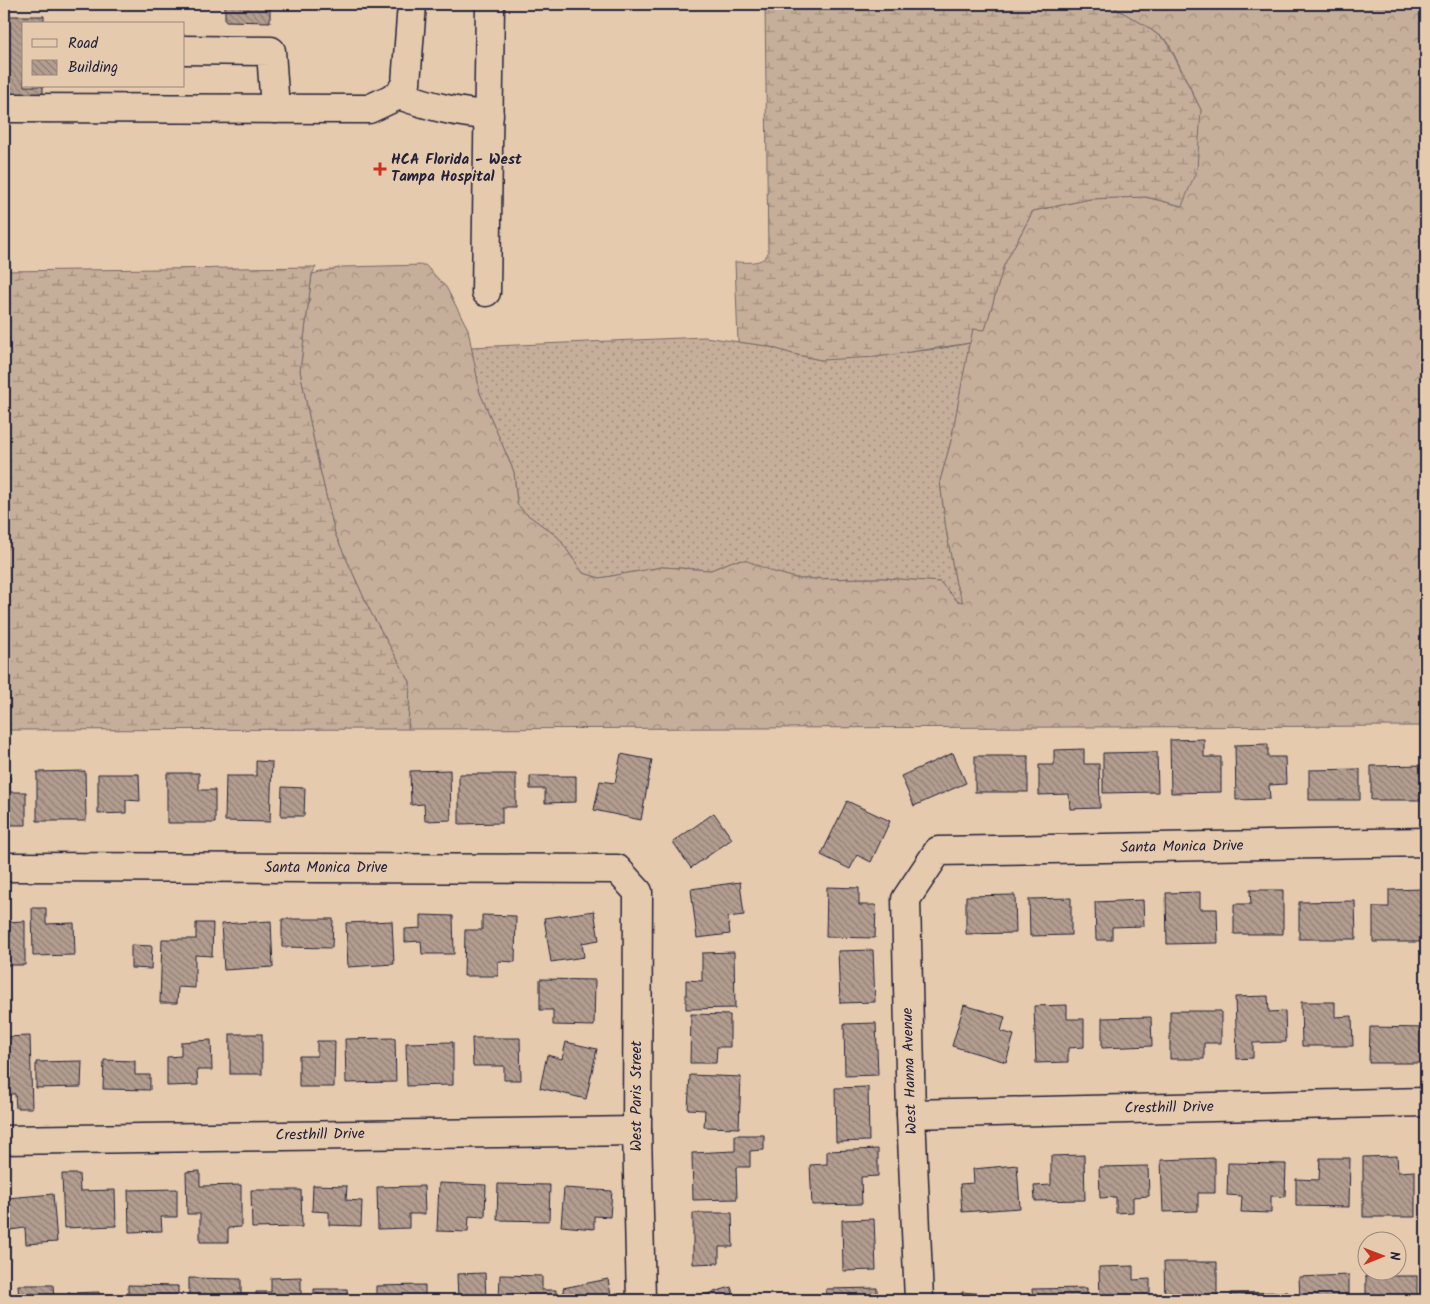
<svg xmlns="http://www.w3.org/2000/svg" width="1430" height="1304" font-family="Kalam,sans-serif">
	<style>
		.grass { fill: url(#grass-dots); stroke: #74686a }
		.forest { fill: url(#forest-crowns); stroke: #74686a }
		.wetland { fill: url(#wetland-marsh); stroke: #74686a }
		.building { fill: url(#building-back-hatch); stroke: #22223b }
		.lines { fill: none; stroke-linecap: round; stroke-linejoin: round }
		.minor-casing { stroke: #22223b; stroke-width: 31 }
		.minor { stroke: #e6caad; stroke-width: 28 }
		.poi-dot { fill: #c8321e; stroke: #e6caad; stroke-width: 2 }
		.labels { text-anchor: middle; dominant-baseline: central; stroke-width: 4; stroke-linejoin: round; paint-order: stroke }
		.poi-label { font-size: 15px; font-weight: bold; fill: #22223b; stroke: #e6caad; text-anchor: start }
		.street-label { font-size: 15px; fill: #22223b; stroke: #e6caad }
	</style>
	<defs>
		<pattern id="grass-dots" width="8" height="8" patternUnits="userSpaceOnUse" patternTransform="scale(1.25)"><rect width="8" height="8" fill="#c6af9a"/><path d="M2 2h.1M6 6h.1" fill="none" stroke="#a08e7f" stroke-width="1.8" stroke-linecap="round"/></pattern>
		<pattern id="forest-crowns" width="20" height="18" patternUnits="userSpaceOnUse" patternTransform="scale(1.25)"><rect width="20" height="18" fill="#c6af9a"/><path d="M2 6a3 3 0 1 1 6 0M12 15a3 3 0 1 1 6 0" fill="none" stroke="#a08e7f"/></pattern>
		<pattern id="wetland-marsh" width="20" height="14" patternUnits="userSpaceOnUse" patternTransform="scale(1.25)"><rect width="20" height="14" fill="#c6af9a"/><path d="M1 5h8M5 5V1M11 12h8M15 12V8" fill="none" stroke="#a08e7f"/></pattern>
		<pattern id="building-back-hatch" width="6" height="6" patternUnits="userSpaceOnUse" patternTransform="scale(1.25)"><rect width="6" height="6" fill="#b39d8f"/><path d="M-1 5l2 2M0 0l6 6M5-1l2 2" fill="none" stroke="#918076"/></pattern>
	</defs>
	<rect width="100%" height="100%" fill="#e6caad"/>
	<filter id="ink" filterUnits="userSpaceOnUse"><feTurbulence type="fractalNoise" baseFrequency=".02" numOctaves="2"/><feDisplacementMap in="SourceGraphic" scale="10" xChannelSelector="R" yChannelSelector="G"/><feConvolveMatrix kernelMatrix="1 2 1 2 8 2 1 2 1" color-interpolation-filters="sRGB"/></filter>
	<g filter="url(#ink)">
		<path class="grass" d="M705 337 767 346 793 354 821 360 938 349 970 343 951 441 940 481 946 529 956 584 963 602 957 601 940 582 884 578 799 579 733 561 711 570 662 567 600 578 583 573 558 537 525 513 517 504 514 472 480 393 471 347Z"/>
		<path class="forest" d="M1108 4H1426V726L408 729 410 682 370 611 335 534 317 457 300 371 312 274 343 267 425 265 446 287 468 329 480 393 514 472 517 504 525 513 558 537 583 573 600 578 662 567 711 570 733 561 745 560 774 572 799 579 884 578 940 582 957 601 963 602 956 584 946 529 940 481 951 441 972 329H985L1004 265 1033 211 1090 199 1105 198 1146 197 1181 206 1201 110 1168 42 1146 26Z"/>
		<g class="wetland">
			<path d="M765 4H1108L1146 26 1167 42 1201 110 1197 169 1182 206 1146 197 1090 199 1033 211 1004 265 985 330 973 329 970 343 877 357 821 360 793 354 767 346 738 342 735 262C746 262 763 265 768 253Z"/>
			<path d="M316 267 312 274 300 371 317 457 335 534 370 611 410 682 408 729 4 730V271Z"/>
		</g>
		<g class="building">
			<path d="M225 4H270V22L225 21Z"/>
			<path d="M4 16H44V24H24V86H43V95H4Z"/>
			<path d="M1204 739V757H1221V792L1171 793 1170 740Z"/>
			<path d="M1268 744V757H1285L1286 784 1269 785 1270 799 1236 800 1235 745Z"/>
			<path d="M1084 749V764H1099L1100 808 1070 809 1069 794 1039 795V765H1054V750Z"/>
			<path d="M1157 752 1158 792 1103 793V753Z"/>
			<path d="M953 753 966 783 914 806 901 776Z"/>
			<path d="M621 754 652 760 641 820 594 810 600 781 615 783Z"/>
			<rect x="975" y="756" width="53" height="36"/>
			<path d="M256 761 272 762 270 822 225 821 226 776H256Z"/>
			<path d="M1426 765V800H1371V766Z"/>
			<path d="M1360 769V800H1309V770Z"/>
			<path d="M450 770 451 820 425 821 424 804 411 805 410 771Z"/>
			<path d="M85 771 86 821H37V772Z"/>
			<path d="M167 773H199V790H215V823H167Z"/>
			<path d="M98 774H139L140 801 126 800V813L98 814Z"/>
			<path d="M459 774H516V807H502V823L459 824Z"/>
			<path d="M4 776H10V792H26V825H4Z"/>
			<path d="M530 776H576V802L545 803V789H530Z"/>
			<path d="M282 787 305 788 304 816H281Z"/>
			<path d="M847 801 890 821 871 862 857 855 850 869 821 855Z"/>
			<path d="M714 813 732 839 691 868 673 842Z"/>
			<path d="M740 882 744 915 728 917 730 934 697 938 691 889Z"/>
			<path d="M827 887 859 888V905H876L875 938 826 937Z"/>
			<path d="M1423 889V942H1373V907H1389V890Z"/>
			<path d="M1250 890H1283V934H1234V904H1251Z"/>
			<path d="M1200 892V909H1217L1218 943 1167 944 1166 893Z"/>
			<path d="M1015 895 1016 933 966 934V896Z"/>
			<path d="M1071 898V935L1030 936 1029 899Z"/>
			<path d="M1143 900 1144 926 1112 927V940H1096L1095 902Z"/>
			<path d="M1355 901 1356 939H1299V902Z"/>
			<path d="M32 908H46V924L74 923 75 955 33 956Z"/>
			<path d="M594 911 599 940 582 943 584 957 551 962 544 918Z"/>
			<path d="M421 915 453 916 454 954H422L421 941 405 942V929L421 928Z"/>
			<path d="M482 915 516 916 515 962 498 961V976H464L465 930H482Z"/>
			<path d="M282 919H333L332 948 282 947Z"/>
			<path d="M25 921V965H4V922Z"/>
			<path d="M271 921 273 967 224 970 221 924Z"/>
			<path d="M392 921 394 964 348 967 346 923Z"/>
			<path d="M196 923H213L212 956 195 955V988L178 987 177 1003H160L162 939H196Z"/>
			<path d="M131 945 152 946 151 969 131 968Z"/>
			<path d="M873 950 875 1002 840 1003 838 951Z"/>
			<path d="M734 952 735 1008 686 1009V980L702 981V953Z"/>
			<path d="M540 979 595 980 594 1026 553 1025V1010H540Z"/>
			<path d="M1268 996 1269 1012 1285 1011 1286 1042 1253 1043V1058L1237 1059 1235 997Z"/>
			<path d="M1301 1002H1335V1017L1352 1016 1353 1046H1302Z"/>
			<path d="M964 1005 1005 1017 1001 1031 1014 1035 1006 1062 952 1046Z"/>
			<path d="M1067 1005V1019H1084V1047L1068 1048V1062L1036 1063 1034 1006Z"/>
			<path d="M1170 1011H1221V1043H1204V1059H1170Z"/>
			<path d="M691 1014 730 1015V1047H717L716 1063H690Z"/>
			<path d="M1151 1017 1152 1046 1102 1048V1018Z"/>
			<path d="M876 1023 878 1075 845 1076 844 1024Z"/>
			<path d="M1370 1027 1424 1028V1063H1369Z"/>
			<rect x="230" y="1034" width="32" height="40"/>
			<path d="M30 1036 32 1108H16L15 1094H4V1037Z"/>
			<path d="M395 1038 396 1082 346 1083 345 1039Z"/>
			<path d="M472 1038H520L521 1080H504V1066H473Z"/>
			<path d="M211 1040 212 1070H197L198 1085 167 1086V1057L181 1056V1042Z"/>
			<path d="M317 1041H335L334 1087H299V1056H317Z"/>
			<path d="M453 1042V1085L407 1086 406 1043Z"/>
			<path d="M566 1042 597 1049 586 1099 540 1088 547 1055 562 1059Z"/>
			<path d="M104 1060 135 1061V1075H150V1090L103 1089Z"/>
			<path d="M82 1061 81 1087 36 1088V1062Z"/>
			<path d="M690 1075 741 1077 739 1128 704 1127 705 1110 688 1109Z"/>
			<path d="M868 1087 869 1141 836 1142 835 1088Z"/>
			<path d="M735 1135H764V1150L750 1151V1167H736L737 1199 693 1200 692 1153 735 1151Z"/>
			<path d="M878 1149V1176L861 1177 862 1204 812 1205 810 1165 827 1164V1151Z"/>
			<path d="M1084 1155 1085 1200 1035 1201 1034 1186 1051 1185V1156Z"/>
			<path d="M1397 1156 1398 1172 1415 1171V1217H1363V1157Z"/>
			<path d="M1215 1158V1193H1198V1211L1163 1212 1161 1160Z"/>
			<path d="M1320 1158H1350L1349 1207 1296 1206V1179L1319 1180Z"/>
			<path d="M1228 1163 1286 1164 1285 1197 1271 1196V1213L1241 1212 1242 1196 1227 1195Z"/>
			<path d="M1017 1165 1020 1208 962 1212 960 1184 974 1183 973 1169Z"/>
			<path d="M1148 1166 1149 1196 1133 1197V1212L1116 1213V1197L1100 1198 1099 1167Z"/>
			<path d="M200 1171V1186L241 1185V1227L228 1228V1242H200V1214H187L186 1172Z"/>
			<path d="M62 1174H79L80 1191 115 1190 116 1226 64 1228Z"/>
			<path d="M439 1183 486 1185 485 1217 469 1216 468 1232 437 1231Z"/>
			<path d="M498 1184 550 1185 549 1221 497 1220Z"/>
			<path d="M313 1185 347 1186 346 1200 362 1201 361 1226 329 1225V1212L312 1211Z"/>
			<path d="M424 1186 425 1214H409V1228L378 1229 377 1187Z"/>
			<path d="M564 1188 612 1191 610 1217 594 1216V1229L561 1226Z"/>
			<path d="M177 1189V1217H161L162 1231 129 1232 128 1190Z"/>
			<path d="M251 1190H301L302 1227 252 1228Z"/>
			<path d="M53 1194 57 1242 26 1244 25 1228 10 1230 7 1198Z"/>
			<path d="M693 1213H732L733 1247H719V1263L693 1264Z"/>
			<path d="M874 1219 876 1270 843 1271 842 1220Z"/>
			<path d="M1164 1262H1217V1297H1193V1300H1165Z"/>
			<path d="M1133 1266V1280L1150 1279V1300H1100L1099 1267Z"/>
			<path d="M485 1273 486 1300H458L457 1274Z"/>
			<path d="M500 1275 542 1276V1290H556V1300H499Z"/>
			<path d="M1349 1275V1300H1300L1299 1277Z"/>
			<rect x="1366" y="1276" width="51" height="24"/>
			<path d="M301 1277V1300H256V1292H271V1278Z"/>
			<path d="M189 1278 241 1279V1300H189Z"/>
			<path d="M608 1279 612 1300H565L563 1288Z"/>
			<path d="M18 1285H53L54 1300H19Z"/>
			<path d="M128 1285 178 1286V1300H128Z"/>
			<path d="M425 1285V1300H376V1286Z"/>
			<path d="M731 1287 735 1300H691L690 1299Z"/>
			<path d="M877 1288V1300H826V1289Z"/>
			<path d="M1087 1288V1300H1033L1032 1289Z"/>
			<path d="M314 1289H347L348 1300H314Z"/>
			<path d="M99 1292V1300H68V1293Z"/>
			<path d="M962 1292 1019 1297V1300H962Z"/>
			<path d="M1288 1292V1300H1231V1293Z"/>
		</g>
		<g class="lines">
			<defs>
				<g id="minor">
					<path d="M184 50 271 51 275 109"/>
					<path d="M399 95C430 106 456 113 489 115"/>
					<path d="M4 108 369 109 399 95 406 83 412 4"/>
					<path d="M486 292 490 4"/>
					<path d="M4 867 617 869 638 892 637 1131 641 1300"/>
					<path d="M911 1114 1426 1102"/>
					<path d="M4 1140 637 1131"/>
					<path d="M919 1300 911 1114 906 899 938 851 1426 842"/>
				</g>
			</defs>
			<use href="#minor" class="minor-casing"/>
			<use href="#minor" class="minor"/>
		</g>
	</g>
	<path class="poi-dot" d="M377.5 161.5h5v5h5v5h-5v5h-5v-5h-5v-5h5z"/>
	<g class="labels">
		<g class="poi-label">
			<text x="391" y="160">HCA Florida - West<tspan x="391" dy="17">Tampa Hospital</tspan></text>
		</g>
		<g class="street-label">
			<text transform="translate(1182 847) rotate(-1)">Santa Monica Drive</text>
			<text x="326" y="868">Santa Monica Drive</text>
			<text transform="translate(910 1071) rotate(-92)">West Hanna Avenue</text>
			<text transform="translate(637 1096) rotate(-90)">West Paris Street</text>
			<text transform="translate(1169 1108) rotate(-1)">Cresthill Drive</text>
			<text transform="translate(320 1135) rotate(-1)">Cresthill Drive</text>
		</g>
	</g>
	<rect width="1430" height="1304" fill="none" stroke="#e6caad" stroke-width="20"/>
	<rect x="10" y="10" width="1410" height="1284" fill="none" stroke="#22223b" stroke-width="2" filter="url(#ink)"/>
	<rect x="22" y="22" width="162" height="65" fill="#e6caad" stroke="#98877f"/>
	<rect x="32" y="39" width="25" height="8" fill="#e6caad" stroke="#98877f"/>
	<text x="68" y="48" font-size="15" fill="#22223b">Road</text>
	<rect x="32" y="60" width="25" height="15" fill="url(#building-back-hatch)" stroke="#98877f"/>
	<text x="68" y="72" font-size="15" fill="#22223b">Building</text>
	<g transform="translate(1382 1256) rotate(89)"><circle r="24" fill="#e6caad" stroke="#98877f"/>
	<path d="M0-4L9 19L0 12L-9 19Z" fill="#c8321e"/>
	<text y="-8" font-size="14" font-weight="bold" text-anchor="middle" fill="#22223b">N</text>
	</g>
</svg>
